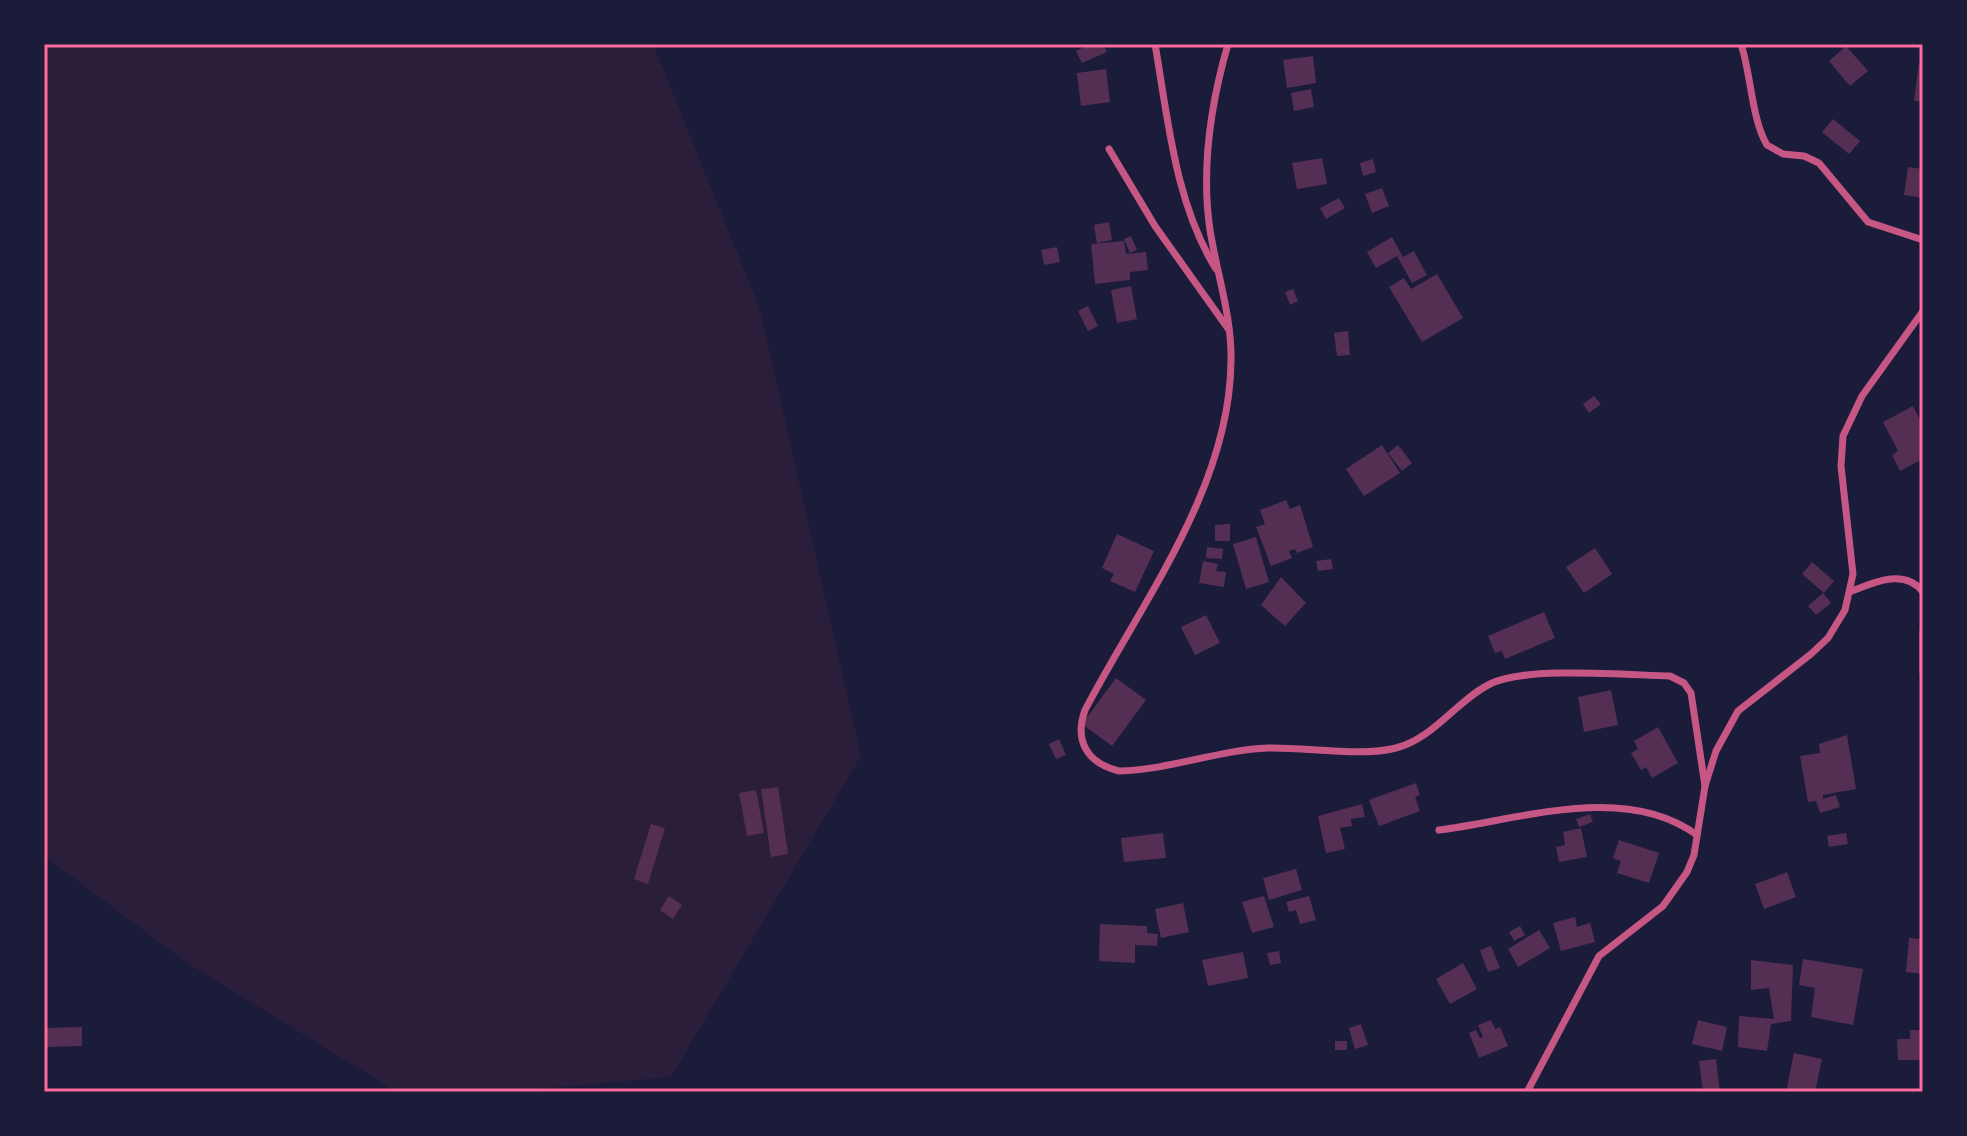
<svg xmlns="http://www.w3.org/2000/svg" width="1967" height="1136" font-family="Manrope,sans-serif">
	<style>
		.green { fill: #2a1e3b }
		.building { fill: #542f53 }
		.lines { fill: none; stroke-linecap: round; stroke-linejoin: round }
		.minor { stroke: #c65784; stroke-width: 7 }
		.neatline { fill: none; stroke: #ff6b9d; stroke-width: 3 }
	</style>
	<rect width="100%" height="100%" fill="#1b1b3a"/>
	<path class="green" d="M44 44H653L760 309 861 756 671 1077 505 1092H397L187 963 44 856Z"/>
	<g class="building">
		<path d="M1090 44H1103L1107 52 1082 63 1076 51Z"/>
		<path d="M1846 46 1868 71 1850 86 1829 61Z"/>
		<path d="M1313 56 1316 83 1287 88 1283 60Z"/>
		<path d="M1919 63H1923V101H1914Z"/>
		<path d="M1106 69 1110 102 1081 106 1077 73Z"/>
		<path d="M1311 89 1314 107 1294 111 1291 93Z"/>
		<path d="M1833 119 1860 141 1849 154 1822 132Z"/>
		<path d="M1322 158 1327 184 1297 189 1292 163Z"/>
		<path d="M1373 159 1376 172 1363 176 1360 163Z"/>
		<path d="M1908 167 1923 169V198L1904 195Z"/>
		<path d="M1382 188 1389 206 1372 213 1365 194Z"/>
		<path d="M1339 198 1345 208 1326 219 1320 208Z"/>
		<path d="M1109 222 1112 240 1097 243 1094 225Z"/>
		<path d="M1131 236 1137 250 1130 253 1124 239Z"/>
		<path d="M1392 237 1403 257 1414 251 1427 275 1412 283 1397 256 1376 268 1367 252Z"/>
		<path d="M1124 241 1126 254 1146 252 1148 270 1130 272V280L1095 284 1091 244Z"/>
		<path d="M1057 247 1060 262 1044 265 1041 250Z"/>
		<path d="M1437 274 1463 318 1422 342 1389 287 1404 278 1411 289Z"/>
		<path d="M1131 286 1137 319 1117 323 1111 290Z"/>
		<path d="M1293 289 1298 301 1290 305 1285 292Z"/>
		<path d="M1088 306 1098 326 1088 331 1078 311Z"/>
		<path d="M1348 331 1350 355 1337 356 1334 333Z"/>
		<path d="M1594 396 1601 404 1589 413 1583 404Z"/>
		<path d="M1913 406 1923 426V459L1900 471 1892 455 1898 451 1883 422Z"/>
		<path d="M1382 445 1400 473 1364 496 1346 469Z"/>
		<path d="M1398 445 1412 463 1402 471 1388 453Z"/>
		<path d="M1286 500 1290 509 1300 505 1313 547 1297 553 1295 549 1289 551 1292 558 1271 566 1256 527 1265 524 1260 510Z"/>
		<path d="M1230 524V541H1215V525Z"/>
		<path d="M1117 534 1154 551 1135 592 1110 581 1114 574 1102 568Z"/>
		<path d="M1256 537 1269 582 1246 589 1233 544Z"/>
		<path d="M1207 547 1223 549 1222 559 1206 558Z"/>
		<path d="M1595 548 1612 574 1584 593 1566 567Z"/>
		<path d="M1331 559 1333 569 1318 571 1316 561Z"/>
		<path d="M1203 561 1218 564 1216 571 1226 572 1224 587 1199 583Z"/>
		<path d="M1812 562 1834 581 1824 593 1802 574Z"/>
		<path d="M1281 577 1306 603 1285 626 1261 605Z"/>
		<path d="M1823 593 1831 603 1816 615 1808 606Z"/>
		<path d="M1544 612 1555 638 1505 659 1502 651 1495 653 1488 636Z"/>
		<path d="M1206 615 1220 643 1195 655 1181 627Z"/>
		<path d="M1116 678 1146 700 1112 746 1082 724Z"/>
		<path d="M1611 690 1618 725 1584 732 1578 697Z"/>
		<path d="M1658 727 1678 763 1652 778 1646 767 1641 770 1631 753 1638 749 1634 741Z"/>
		<path d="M1847 735 1856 789 1823 795V799L1836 795 1840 807 1820 813 1816 801 1808 802 1800 756 1820 753 1819 744Z"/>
		<path d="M1059 739 1066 755 1056 759 1049 744Z"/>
		<path d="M1416 783 1420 795 1415 797 1420 811 1379 826 1369 800Z"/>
		<path d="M778 787 788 854 771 857 761 789Z"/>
		<path d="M756 790 764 833 747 836 739 793Z"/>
		<path d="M1362 804 1365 817 1351 819 1352 826 1340 828 1345 849 1326 853 1318 816Z"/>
		<path d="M1590 814 1593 822 1579 827 1576 819Z"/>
		<path d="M651 824 665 828 648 884 634 879Z"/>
		<path d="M1581 828 1587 857 1559 862 1556 847 1565 845 1563 832Z"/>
		<path d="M1163 833 1166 858 1124 862 1121 838Z"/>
		<path d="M1846 833 1848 844 1829 847 1827 836Z"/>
		<path d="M1619 840 1659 853 1649 883 1617 873 1621 861 1613 858Z"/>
		<path d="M1296 869 1302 890 1269 900 1263 878Z"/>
		<path d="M1787 872 1796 897 1764 909 1755 884Z"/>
		<path d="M669 896 682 905 673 919 660 910Z"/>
		<path d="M1264 896 1274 927 1252 933 1242 902Z"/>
		<path d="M1309 896 1316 920 1300 924 1296 910 1289 912 1286 902Z"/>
		<path d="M1183 903 1189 932 1161 938 1155 909Z"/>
		<path d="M1575 917 1577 927 1590 923 1595 942 1561 951 1553 923Z"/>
		<path d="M1100 924 1147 926V933L1158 934 1157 946 1135 945V963L1099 961Z"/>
		<path d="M1520 926 1525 935 1514 941 1509 932Z"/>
		<path d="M1539 930 1550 948 1518 967 1508 949Z"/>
		<path d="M1909 938 1923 939V974L1906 972Z"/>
		<path d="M1491 946 1500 968 1488 972 1480 950Z"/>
		<path d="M1279 951 1281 963 1270 965 1267 953Z"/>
		<path d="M1243 952 1248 978 1208 986 1202 960Z"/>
		<path d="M1803 959 1863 969 1853 1025 1811 1017 1815 988 1799 985Z"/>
		<path d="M1751 960 1793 965 1791 1021 1771 1024 1767 1051 1738 1047 1739 1016 1774 1019 1769 988 1751 990Z"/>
		<path d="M1463 963 1477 989 1450 1004 1436 979Z"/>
		<path d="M1491 1020 1495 1029 1500 1027 1508 1046 1479 1058 1469 1033 1476 1030 1480 1038 1483 1037 1478 1025Z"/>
		<path d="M1698 1020 1727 1027 1722 1051 1692 1044Z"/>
		<path d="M1361 1024 1368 1045 1355 1049 1349 1028Z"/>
		<path d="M82 1027V1046L44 1047V1028Z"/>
		<path d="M1910 1030H1923V1060H1898L1897 1039H1910Z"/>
		<rect x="1335" y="1041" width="12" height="9"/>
		<path d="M1794 1053 1822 1059 1815 1092H1786Z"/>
		<path d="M1716 1059 1720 1092H1703L1699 1061Z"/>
	</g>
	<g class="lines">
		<g class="minor">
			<path d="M1155 44C1168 119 1175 203 1216 269"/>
			<path d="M1228 44C1211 103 1201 169 1210 230 1217 274 1232 317 1231 361 1230 488 1141 603 1085 710 1074 741 1087 763 1119 771 1169 770 1218 750 1268 748 1305 747 1362 757 1396 748 1434 738 1456 701 1490 684 1525 666 1627 675 1670 676L1684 683 1691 693 1705 786"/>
			<path d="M1741 44C1751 74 1752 121 1767 145L1783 154 1804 156 1819 163 1868 222 1923 240"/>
			<path d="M1109 149 1155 226 1229 330"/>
			<path d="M1852 591C1874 582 1905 568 1923 592"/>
			<path d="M1923 632V672"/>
			<path d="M1439 830C1520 820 1624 782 1697 835"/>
			<path d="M1527 1092 1599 956 1663 906 1687 872 1694 855 1705 786 1716 751 1738 711 1811 654 1828 638 1845 610 1853 574 1841 466 1843 436 1862 396 1923 311"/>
		</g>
	</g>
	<rect width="1967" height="1136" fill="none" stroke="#1b1b3a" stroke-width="92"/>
	<rect x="46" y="46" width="1875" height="1044" class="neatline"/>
</svg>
